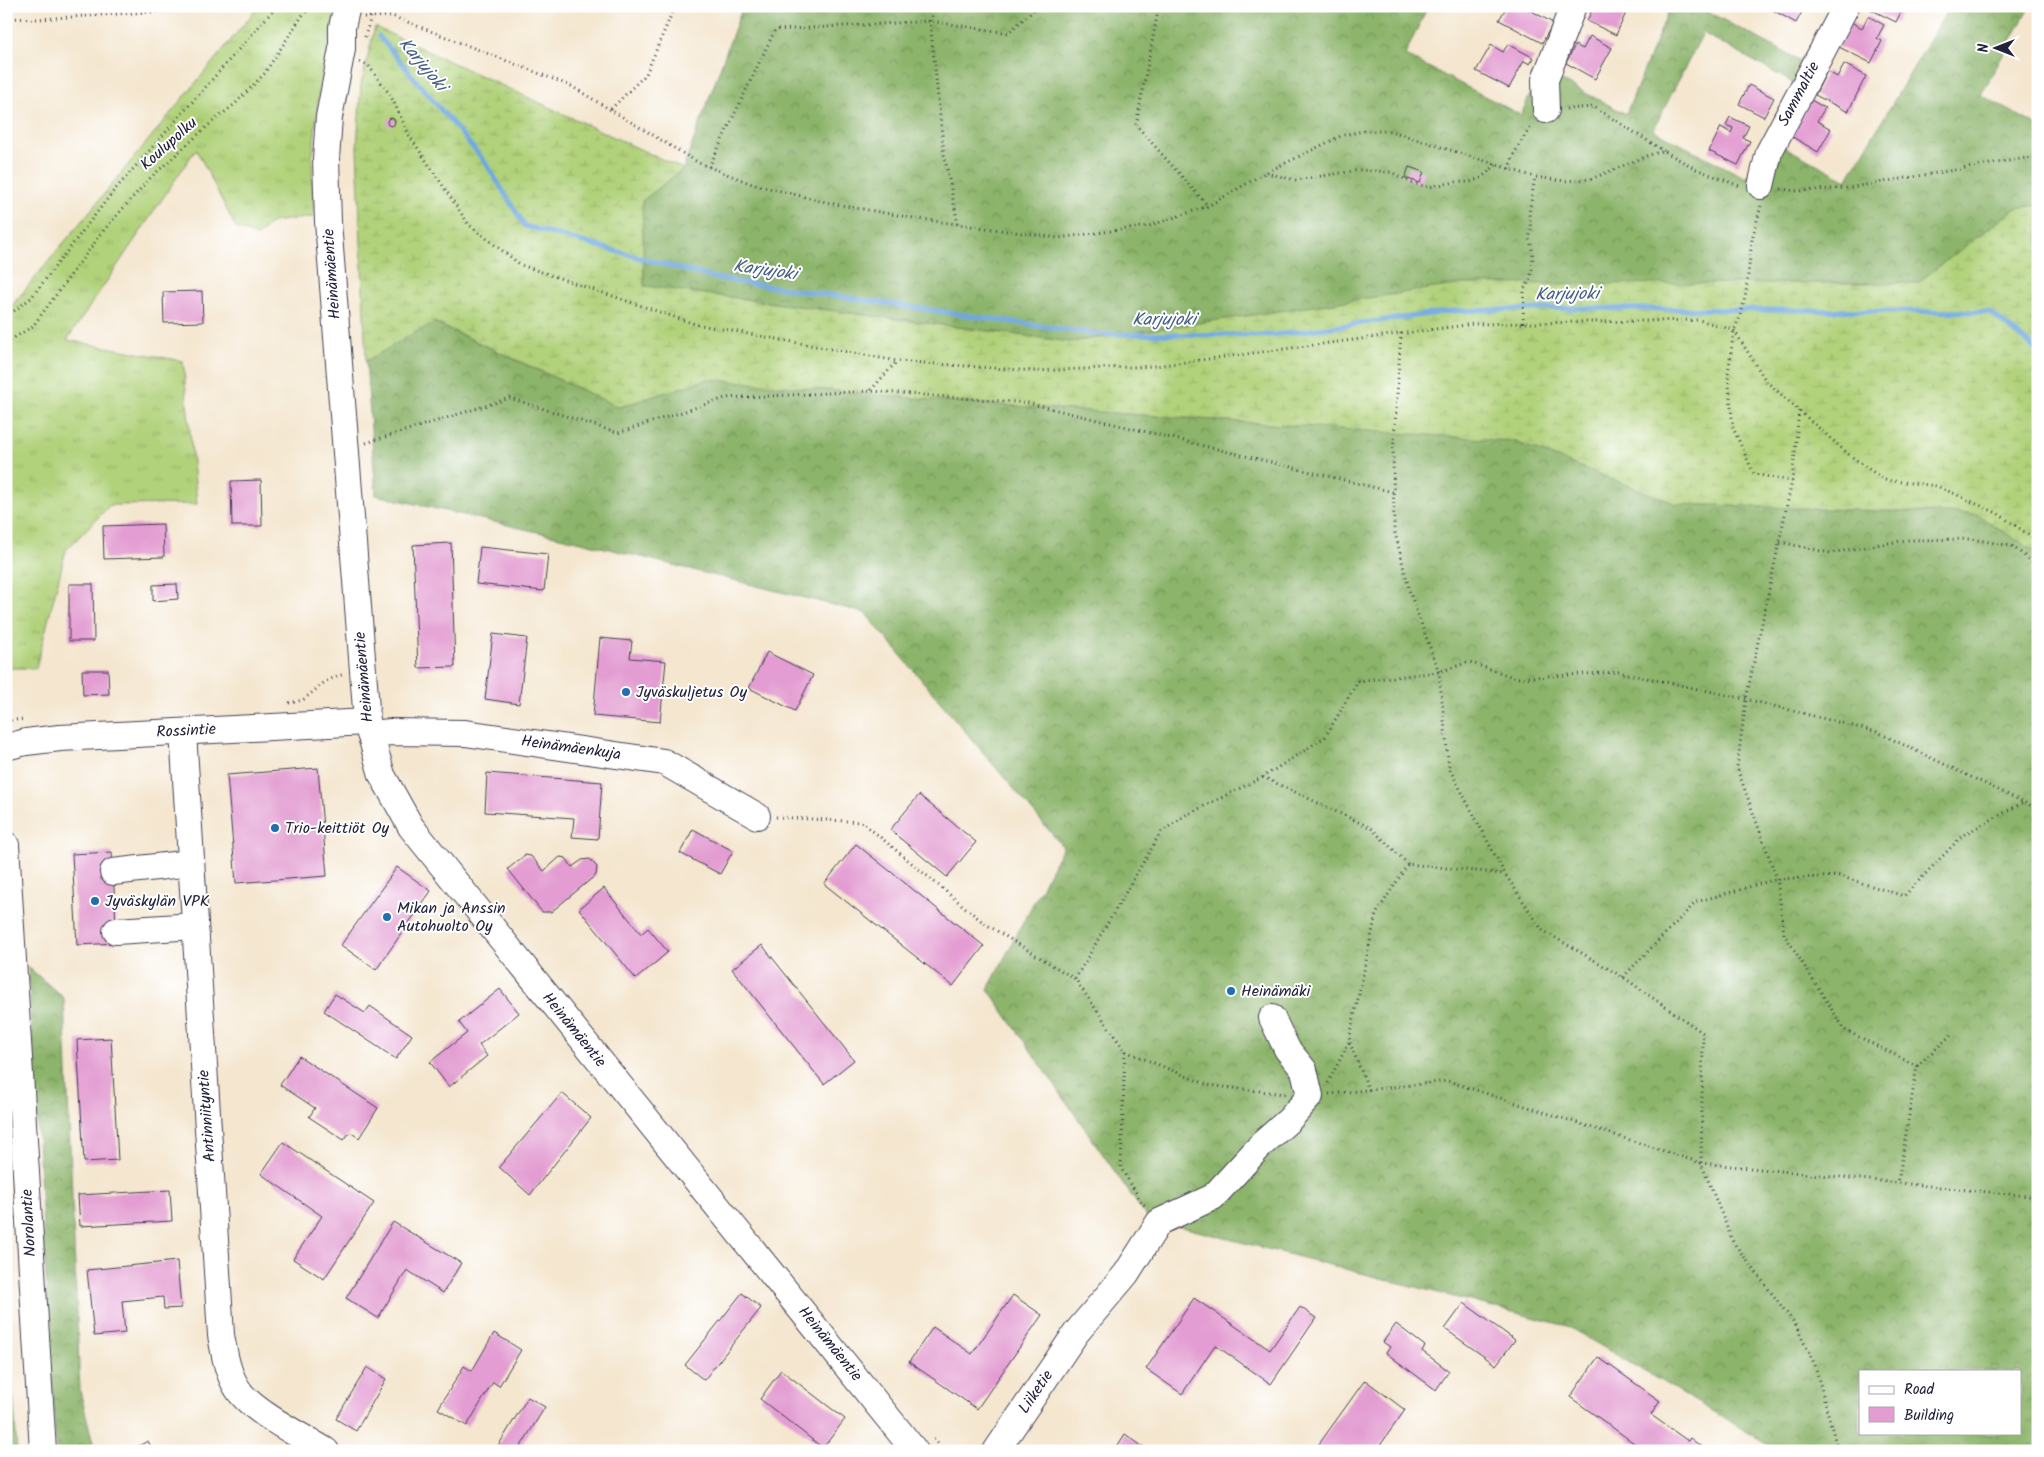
<svg xmlns="http://www.w3.org/2000/svg" width="2044" height="1457" font-family="Kalam,sans-serif">
	<style>
		.grass { fill: url(#grass-tufts); stroke: #6a7a5a }
		.forest { fill: url(#forest-crowns); stroke: #576b52; fill-rule: evenodd }
		.wetland { fill: url(#wetland-marsh); stroke: #6a7a5a }
		.lines { fill: none; stroke-linecap: round; stroke-linejoin: round }
		.stream { stroke: #6fa8df; stroke-width: 5 }
		.building { fill: #e39dd2 }
		.minor-casing { stroke: #423f51; stroke-width: 28 }
		.path { stroke: #423f51; stroke-width: 3; stroke-dasharray: 1 4; stroke-linecap: butt }
		.minor { stroke: #fff; stroke-width: 26 }
		.poi-dot { fill: #1f6fb2; stroke: #fff; stroke-width: 2 }
		.labels { text-anchor: middle; dominant-baseline: central; stroke-width: 4; stroke-linejoin: round; paint-order: stroke }
		.street-label { font-size: 16px; fill: #22223b; stroke: #fff }
		.poi-label { font-size: 16px; fill: #22223b; stroke: #fff; text-anchor: start }
		.water-label { font-size: 18px; font-style: italic; fill: #455e85; stroke: #fff }
	</style>
	<defs>
		<pattern id="grass-tufts" width="24" height="20" patternUnits="userSpaceOnUse" patternTransform="scale(1.25)"><rect width="24" height="20" fill="#b1d27a"/><path d="M3 7l-1-3M5 7V3M7 7l1-3M15 17l-1-3M17 17v-4M19 17l1-3" fill="none" stroke="#98b46a"/></pattern>
		<pattern id="forest-crowns" width="20" height="18" patternUnits="userSpaceOnUse" patternTransform="scale(1.25)"><rect width="20" height="18" fill="#8cb46a"/><path d="M2 6a3 3 0 1 1 6 0M12 15a3 3 0 1 1 6 0" fill="none" stroke="#729258"/></pattern>
		<pattern id="wetland-marsh" width="20" height="14" patternUnits="userSpaceOnUse" patternTransform="scale(1.25)"><rect width="20" height="14" fill="#b1d27a"/><path d="M1 5h8M5 5V1M11 12h8M15 12V8" fill="none" stroke="#98b46a"/></pattern>
	</defs>
	<rect width="100%" height="100%" fill="#fff"/>
	<filter id="ink" filterUnits="userSpaceOnUse"><feTurbulence type="fractalNoise" baseFrequency=".02" numOctaves="2"/><feDisplacementMap in="SourceGraphic" scale="10" xChannelSelector="R" yChannelSelector="G"/><feConvolveMatrix kernelMatrix="1 2 1 2 8 2 1 2 1" color-interpolation-filters="sRGB"/></filter>
	<filter id="wash" filterUnits="userSpaceOnUse"><feTurbulence type="fractalNoise" baseFrequency=".0096" numOctaves="4" result="noise"/><feDisplacementMap in="SourceGraphic" scale="20" xChannelSelector="R" yChannelSelector="G"/><feGaussianBlur stdDeviation="1.12" result="paint"/><feColorMatrix in="noise" values="0 0 0 0 0 0 0 0 0 0 0 0 0 0 0 0 0 1.4 0 .05"/><feComposite in="paint" operator="in"/></filter>
	<g filter="url(#wash)">
		<rect width="100%" height="100%" fill="#f4e6cf"/>
		<path class="grass" d="M259 6H336L319 91 312 163 314 217 272 222 257 236 236 228 196 149 67 340 183 361 197 504 110 505 66 550 36 668H6V309L10 308Z"/>
		<g class="forest">
			<path d="M743 6H1428L1405 55 1521 115 1541 70 1626 114 1668 12 1657 6H1697L1807 64 1795 84 1703 33 1653 130 1746 178 1767 138 1847 180 1950 6H2030L1981 95 2038 126V205L2016 208 1917 283 1462 284 1071 342 644 286 642 201 683 169Z"/>
			<path d="M433 322 619 407 708 379 958 402 1513 441 1677 504 1976 514 2038 554V1451H1780L1567 1326 1147 1218 988 989 1063 847 865 613 577 541 376 495 366 361ZM1860 1371H2020V1433H1860Z"/>
			<path d="M28 967 64 998 80 1391 95 1451H56Z"/>
			<path d="M6 1280 17 1451H6Z"/>
		</g>
		<path class="wetland" d="M375 27 683 169 642 201 644 286 1071 342 1462 284 1917 283 2016 208 2038 205V554L1976 514 1677 504 1513 441 958 402 708 379 619 407 434 322 366 361 357 148 361 85Z"/>
		<g class="lines">
			<path class="stream" d="M379 36 485 162 525 226 714 278 1095 334 1274 335 1452 311 1571 308 1990 312 2038 351"/>
		</g>
		<g id="blocks">
			<g class="building">
				<path d="M1507 6H1523L1553 23 1542 43 1499 20Z"/>
				<path d="M1594 6H1629L1616 35 1587 21Z"/>
				<path d="M1770 6H1805L1796 23 1769 8Z"/>
				<path d="M1870 6H1904L1896 22 1868 8Z"/>
				<path d="M1868 16 1884 25 1877 38 1882 41 1871 63 1839 47 1851 22 1862 28Z"/>
				<path d="M1590 36 1612 48 1595 79 1566 63 1575 45 1583 49Z"/>
				<path d="M1508 44 1534 58 1530 64 1524 61 1509 88 1476 71 1491 45 1503 52Z"/>
				<path d="M1844 64 1866 76 1848 112 1815 95 1827 71 1837 77Z"/>
				<path d="M1749 85 1774 98 1764 117 1739 104Z"/>
				<path d="M1811 100 1825 108 1817 121 1831 129 1818 152 1791 136Z"/>
				<path d="M1730 117 1749 126 1743 138 1750 141 1738 165 1709 151 1721 127 1731 133 1733 128 1726 125Z"/>
				<circle cx="391" cy="122" r="4"/>
				<path d="M1409 167 1424 172 1420 183 1405 178Z"/>
				<path d="M202 291 203 322 164 323 163 292Z"/>
				<path d="M261 480 262 526H232L231 481Z"/>
				<path d="M163 524 164 557 104 559 103 526Z"/>
				<path d="M451 543 455 667 418 668 413 545Z"/>
				<path d="M480 547 548 554 544 591 476 584Z"/>
				<path d="M69 584H93L94 641H69Z"/>
				<path d="M177 584 178 599 153 601V585Z"/>
				<path d="M493 634 527 638 519 704 485 699Z"/>
				<path d="M600 638 632 641 630 658 666 661 660 722 593 716Z"/>
				<path d="M767 652 813 675 795 711 749 688Z"/>
				<path d="M82 670H108L109 694 83 695Z"/>
				<path d="M318 768 327 876 236 883 227 775Z"/>
				<path d="M487 773 602 782 598 839 572 837 574 818 485 812Z"/>
				<path d="M919 795 976 842 947 877 890 830Z"/>
				<path d="M693 829 733 851 720 874 680 853Z"/>
				<path d="M856 844 984 946 953 986 824 884Z"/>
				<path d="M112 852 117 943 77 945 72 854Z"/>
				<path d="M525 855 531 856 544 871 560 857 566 858 572 867 582 860 590 859 597 867 596 875 551 912H542L508 869Z"/>
				<path d="M397 867 431 891 376 970 341 945Z"/>
				<path d="M604 888 641 934 648 928 668 952 636 979 579 909Z"/>
				<path d="M762 945 854 1060 824 1084 732 969Z"/>
				<path d="M500 989 519 1013 479 1045 487 1056 449 1087 430 1062 467 1033 459 1022Z"/>
				<path d="M335 994 365 1013 370 1006 412 1035 396 1059 324 1011Z"/>
				<path d="M111 1038 118 1160 84 1162 77 1040Z"/>
				<path d="M299 1056 378 1108 359 1138 350 1132 344 1140 309 1117 315 1108 280 1085Z"/>
				<path d="M562 1093 591 1118 530 1195 499 1167Z"/>
				<path d="M283 1142 374 1203 324 1279 293 1259 322 1216 261 1174Z"/>
				<path d="M170 1190 172 1221 80 1226 78 1195Z"/>
				<path d="M393 1222 461 1263 443 1293 407 1270 378 1318 346 1298Z"/>
				<path d="M177 1261 181 1308 164 1309 163 1297 122 1301 125 1333 94 1336 87 1270Z"/>
				<path d="M742 1293 761 1308 704 1380 685 1365Z"/>
				<path d="M1013 1295 1042 1315 977 1409 909 1362 933 1327 972 1354Z"/>
				<path d="M1194 1298 1270 1350 1300 1307 1316 1318 1271 1384 1215 1345 1182 1394 1146 1369Z"/>
				<path d="M1464 1303 1515 1340 1496 1365 1445 1329Z"/>
				<path d="M1396 1324 1425 1346 1422 1351 1449 1371 1436 1390 1386 1353 1390 1347 1383 1342Z"/>
				<path d="M494 1333 521 1350 499 1386 493 1382 467 1426 438 1409 464 1366 472 1371Z"/>
				<path d="M1598 1357 1660 1401 1651 1415 1688 1441 1690 1438 1707 1451H1645L1570 1397Z"/>
				<path d="M367 1367 386 1379 356 1431 336 1419Z"/>
				<path d="M781 1370 845 1419 823 1448 760 1399Z"/>
				<path d="M1365 1380 1405 1410 1376 1451H1314Z"/>
				<path d="M528 1397 545 1407 518 1451H495Z"/>
				<path d="M1125 1434 1149 1451H1114Z"/>
				<path d="M148 1441 153 1451H129Z"/>
			</g>
		</g>
	</g>
	<g filter="url(#ink)">
		<use href="#blocks" fill-opacity="0" stroke="#423f51" stroke-width="1"/>
		<g class="lines">
			<defs>
				<g id="minor">
					<path d="M347 6 342 27V49L329 117 326 159 328 222 367 722 382 775 411 827 915 1451"/>
					<path d="M1546 110 1545 80 1573 6"/>
					<path d="M1761 186 1769 152 1846 6"/>
					<path d="M183 732 221 1335C224 1352 227 1371 236 1386 248 1410 302 1436 326 1451"/>
					<path d="M370 734 391 732 465 733 664 762 757 816"/>
					<path d="M6 747 26 742 60 738 367 722"/>
					<path d="M6 845 43 1451"/>
					<path d="M113 872 191 863"/>
					<path d="M116 931 195 926"/>
					<path d="M996 1451 1076 1333 1126 1274 1159 1222 1213 1197 1262 1144 1289 1120 1310 1096 1304 1070 1287 1049 1272 1018"/>
				</g>
			</defs>
			<use href="#minor" class="minor-casing"/>
			<g class="path">
				<path d="M935 6 930 21 944 154 958 224"/>
				<path d="M1159 6 1136 125 1208 206"/>
				<path d="M364 17 392 16 571 86 699 163 752 184 834 204 913 218 1058 238 1149 226 1208 206 1265 173 1343 135 1364 131H1391L1535 177 1565 181 1591 179 1649 155 1664 151 1696 169 1740 186"/>
				<path d="M6 18 38 19 198 9 216 6"/>
				<path d="M365 37 374 6"/>
				<path d="M360 62 368 65 391 96 409 135 469 225 521 265 695 324 897 361 1034 371 1155 366 1474 324 1699 320 1734 330 1766 381 1848 454 1884 480 1937 486 1997 513 2038 541"/>
				<path d="M611 109 646 74 675 6"/>
				<path d="M1566 109 1594 107 1664 151"/>
				<path d="M709 167 775 30 930 21 1008 33 1038 6"/>
				<path d="M1509 169C1513 153 1522 139 1532 126"/>
				<path d="M1266 173 1296 180 1360 170 1391 172 1412 183 1429 187 1456 182H1470L1481 178 1496 165"/>
				<path d="M1781 189 1797 191 1847 188 2038 156"/>
				<path d="M1761 206 1752 239 1746 293 1741 315 1734 330 1728 374 1733 428 1754 474 1792 481"/>
				<path d="M6 317 31 298 112 193 277 6"/>
				<path d="M1523 323 1524 289C1534 278 1535 252 1529 239L1531 231 1529 214 1535 177"/>
				<path d="M1401 333 1393 456 1394 529 1410 593 1439 672 1449 768 1505 874 1542 930 1623 977 1703 1033 1701 1163 1733 1242 1795 1324 1815 1365 1838 1451"/>
				<path d="M6 343 33 326 104 230 148 180 211 123 235 104 264 74 304 13 312 9 327 8"/>
				<path d="M871 390 897 361"/>
				<path d="M1799 411 1792 481 1746 699 1737 768 1777 879 1784 934 1845 1030 1917 1066 1898 1183"/>
				<path d="M366 443 510 398 618 433 725 398 871 391 1028 403 1393 492"/>
				<path d="M1780 542 1830 553 1906 540 1972 539 2012 546 2038 566"/>
				<path d="M289 703 303 700 326 681 344 674"/>
				<path d="M6 721 25 719"/>
				<path d="M1263 777 1371 828 1408 864"/>
				<path d="M776 817 862 822 984 923 1075 979 1125 1051 1208 1085 1285 1094"/>
				<path d="M1623 977 1696 902 1777 879 1839 876 1904 896 1963 835 2024 802"/>
				<path d="M1075 979 1161 832 1186 815 1263 777 1325 737 1358 681 1439 672 1469 662 1516 678 1618 672 1746 699 1877 732 2038 809"/>
				<path d="M1125 1051 1121 1168 1141 1201 1147 1208"/>
				<path d="M1917 1066 1951 1035"/>
				<path d="M1328 1083 1349 1042"/>
				<path d="M1369 1090 1349 1041 1376 914 1408 864 1505 874"/>
				<path d="M1329 1094 1448 1081 1701 1163 2038 1197"/>
				<path d="M934 1439 944 1451"/>
			</g>
			<use href="#minor" class="minor"/>
		</g>
	</g>
	<g class="poi-dot">
		<circle cx="626" cy="692" r="5"/>
		<circle cx="275" cy="828" r="5"/>
		<circle cx="95" cy="901" r="5"/>
		<circle cx="387" cy="917" r="5"/>
		<circle cx="1231" cy="991" r="5"/>
	</g>
	<g class="labels">
		<g class="street-label">
			<text transform="translate(1799 94) rotate(-62)">Sammaltie</text>
			<text transform="translate(169 144) rotate(-42)">Koulupolku</text>
			<text transform="translate(332 274) rotate(-94)">Heinämäentie</text>
			<text transform="translate(364 677) rotate(-95)">Heinämäentie</text>
			<text transform="translate(186 731) rotate(-3)">Rossintie</text>
			<text transform="translate(571 748) rotate(8)">Heinämäenkuja</text>
			<text transform="translate(574 1030) rotate(51)">Heinämäentie</text>
			<text transform="translate(207 1116) rotate(-94)">Antinniityntie</text>
			<text transform="translate(29 1223) rotate(-93)">Norolantie</text>
			<text transform="translate(830 1344) rotate(51)">Heinämäentie</text>
			<text transform="translate(1036 1392) rotate(-56)">Liiketie</text>
		</g>
		<g class="poi-label">
			<text x="636" y="692">Jyväskuljetus Oy</text>
			<text x="285" y="828">Trio-keittiöt Oy</text>
			<text x="105" y="901">Jyväskylän VPK</text>
			<text x="397" y="908">Mikan ja Anssin<tspan x="397" dy="18">Autohuolto Oy</tspan></text>
			<text x="1241" y="991">Heinämäki</text>
		</g>
		<g class="water-label">
			<text transform="translate(422 65) rotate(50)">Karjujoki</text>
			<text transform="translate(765 271) rotate(8)">Karjujoki</text>
			<text transform="translate(1567 295) rotate(-1)">Karjujoki</text>
			<text x="1164" y="320">Karjujoki</text>
		</g>
	</g>
	<rect width="2044" height="1457" fill="none" stroke="#fff" stroke-width="25"/>
	<rect x="1859" y="1370" width="162" height="65" fill="#ffffff" stroke="#a7a7b1"/>
	<rect x="1869" y="1386" width="25" height="8" fill="#ffffff" stroke="#a7a7b1"/>
	<text x="1904" y="1394" font-size="15" fill="#22223b">Road</text>
	<rect x="1869" y="1407" width="25" height="15" fill="#e39dd2" stroke="#a7a7b1"/>
	<text x="1904" y="1420" font-size="15" fill="#22223b">Building</text>
	<g transform="translate(1996 48) rotate(270)" stroke="#ffffff" stroke-width="4" paint-order="stroke">
	<path d="M0-4L9 19L0 12L-9 19Z" fill="#22223b"/>
	<text y="-8" font-size="14" font-weight="bold" text-anchor="middle" fill="#22223b">N</text>
	</g>
</svg>
